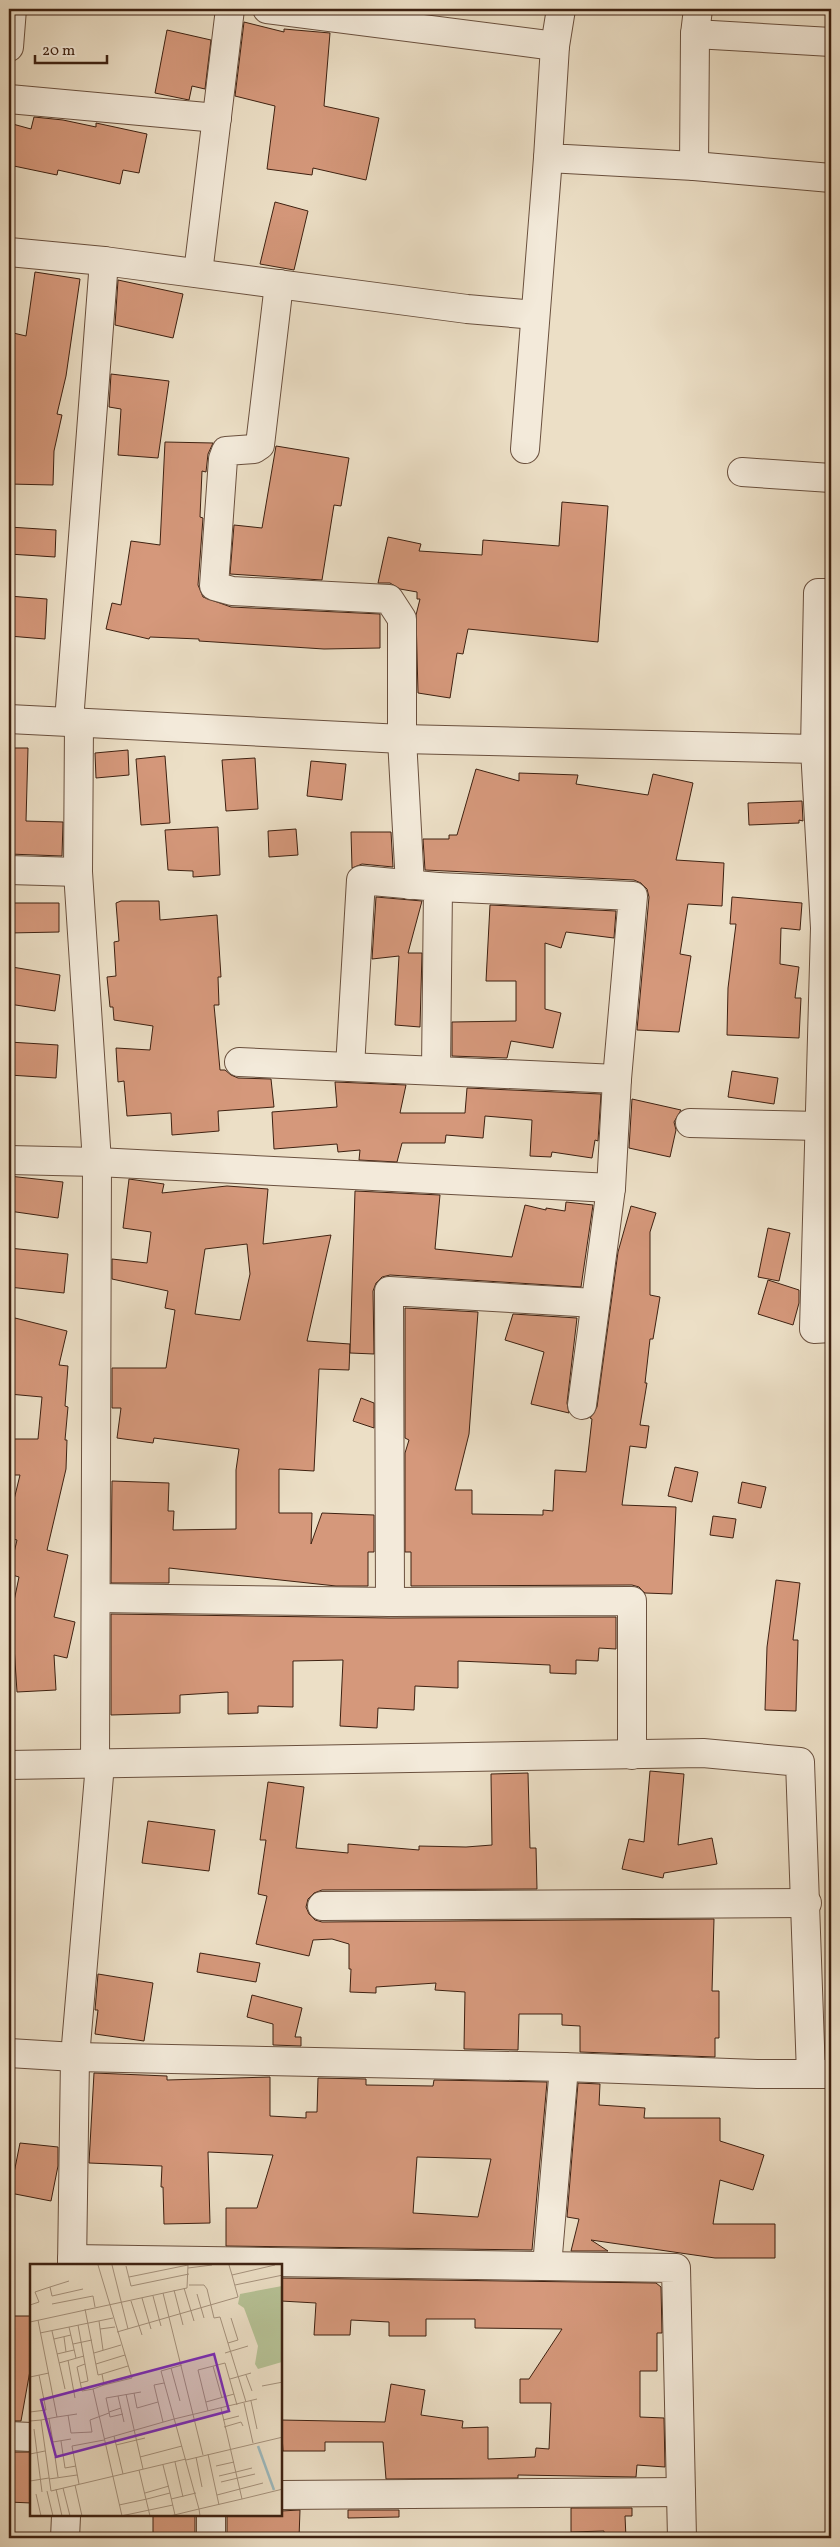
<svg xmlns="http://www.w3.org/2000/svg" width="840" height="2547" font-family="Vollkorn,serif">
	<style>
		.building { fill: #d5987b; stroke: #3e2111; fill-rule: evenodd }
		.lines { fill: none; stroke-linecap: round; stroke-linejoin: round }
		.minor-casing { stroke: #6a503e; stroke-width: 30 }
		.minor { stroke: #f3eada; stroke-width: 28 }
		.inset-river { fill: none; stroke: #9dbabf; stroke-width: 2.5 }
		.inset-road { fill: none; stroke: #a6937e; stroke-width: 1 }
		.view { fill: #7b2cbf; fill-opacity: 0.15; stroke: #7b2cbf; stroke-width: 2.5 }
		.inset-edge { fill: none; stroke: #3e2111; stroke-width: 2.5 }
	</style>
	<rect width="100%" height="100%" fill="#ecdfc6"/>
	<filter id="stains"><feTurbulence type="fractalNoise" baseFrequency=".004" numOctaves="4"/><feColorMatrix values="0 0 0 0 .2 0 0 0 0 .09 0 0 0 0 .02 0 0 0 .5 -.17"/></filter>
	<radialGradient id="worn" r=".72"><stop offset=".6" stop-color="#630" stop-opacity="0"/><stop offset="1" stop-color="#630" stop-opacity=".3"/></radialGradient>
	<g class="building">
		<path d="M244 22 284 32V29L330 33 324 106 379 118 366 180 313 168 312 175 267 169 275 106 235 96Z"/>
		<path d="M167 30 211 40 205 89 192 86 189 100 155 93Z"/>
		<path d="M34 117 63 120 96 127V123L147 134 139 173 123 170 120 184 58 170 57 175 9 165V123L31 129Z"/>
		<path d="M275 202 308 211 294 270 260 264Z"/>
		<path d="M35 272 80 279 66 376 57 414 62 415 54 451 53 485 9 484V332L26 336Z"/>
		<path d="M118 280 183 294 173 338 115 325Z"/>
		<path d="M111 374 169 381 158 458 118 455 121 409 109 407Z"/>
		<path d="M165 442 213 443 208 454 206 472 202 471 200 517 203 518 198 585 203 597 231 607 380 614V648L324 649 199 641V639L150 637 149 639 106 629 112 603 121 605 131 541 160 545Z"/>
		<path d="M276 446 349 458 341 506 334 505 322 580 230 574 234 525 262 528Z"/>
		<path d="M562 502 608 506 598 642 468 629 463 654 457 653 450 698 418 693 416 615 420 599H417V592L400 589 390 583H378L388 537 421 544 419 551 482 555 483 540 559 546Z"/>
		<path d="M9 527 56 530 55 557 9 554Z"/>
		<path d="M9 596 47 599 45 639 9 636Z"/>
		<path d="M9 748H28L26 821 63 822 62 856 9 854Z"/>
		<path d="M128 750 129 775 96 778 95 753Z"/>
		<path d="M165 756 170 823 141 825 136 759Z"/>
		<path d="M255 758 258 809 226 811 222 760Z"/>
		<path d="M311 761 346 764 342 800 307 796Z"/>
		<path d="M476 769 519 781V773L578 775 576 784 648 795 653 774 693 783 676 860 724 863 722 906 688 904 680 954 691 956 679 1032 637 1030 649 897 647 889 641 883 634 880 425 870 423 839H449V835H457Z"/>
		<path d="M802 801 803 821 799 820V823L749 825 748 803Z"/>
		<path d="M218 827 220 875 193 877V871L168 870 165 830Z"/>
		<path d="M296 829 298 855 269 857 268 831Z"/>
		<path d="M351 832H391L393 867 362 864 352 868Z"/>
		<path d="M376 897 422 901 408 953H422L420 1027 395 1025 399 956 372 959Z"/>
		<path d="M732 897 802 903 800 930 781 928 780 964 799 967 795 998H801L799 1038 727 1035 728 988 736 924H730Z"/>
		<path d="M121 901H159L160 920 217 915 221 977H218L219 1005H214L220 1070H225L231 1075 238 1078 271 1079 274 1107 218 1111 219 1131 172 1135 171 1113 127 1116 124 1081 118 1082 116 1048 150 1050 153 1026 114 1020 113 1007H110L107 977 116 976 114 942 119 941 116 903Z"/>
		<path d="M9 903H59V932L9 933Z"/>
		<path d="M490 905 616 911 614 938 566 932 561 948 545 943V1009L561 1013 553 1048 511 1041 507 1058 452 1056V1022L516 1021V981H486Z"/>
		<path d="M12 967 60 975 55 1011 9 1004Z"/>
		<path d="M9 1042 58 1045 56 1078 9 1075Z"/>
		<path d="M732 1071 778 1078 774 1104 728 1097Z"/>
		<path d="M335 1082 406 1085 400 1113H465L467 1088 601 1094 598 1141 595 1140 592 1158 552 1152 551 1157 530 1156 532 1120 485 1116 483 1138 446 1135 445 1143H402L397 1162 359 1160 360 1150 338 1152 337 1144 274 1149 272 1112 337 1107Z"/>
		<path d="M632 1099 681 1110 674 1122 676 1130 670 1157 629 1148Z"/>
		<path d="M9 1176 63 1182 58 1218 9 1211Z"/>
		<path d="M129 1179 164 1184 162 1193 227 1186 268 1189 263 1244 331 1235 307 1341 350 1344 349 1370 319 1369 314 1471 279 1469V1513H312L311 1544 322 1513 374 1515V1552H368V1586H336L169 1568V1583H111L112 1481 169 1483 168 1511H174L173 1530 236 1529V1470L239 1449 154 1438 153 1443 117 1438 121 1408H112V1368H166L175 1310 165 1308 168 1291 112 1279V1259L147 1263 151 1232 123 1228ZM247 1244 250 1274 240 1320 195 1314 205 1249Z"/>
		<path d="M355 1191 440 1195 435 1249 512 1257 525 1205 546 1210V1208L565 1211 566 1202 593 1205 581 1287 390 1275 382 1277 376 1283 373 1291 374 1354 350 1353Z"/>
		<path d="M631 1206 656 1213 650 1232V1295L660 1297 653 1339H650L645 1383H647L640 1425 649 1426 646 1448 630 1446 622 1505 676 1507 672 1594 645 1593 639 1587 632 1585 411 1586V1552H405V1453L409 1440 405 1438V1308L478 1312 469 1434 455 1490H472V1514L543 1515V1510L553 1511 555 1470 586 1472 592 1419 590 1418 597 1407 618 1252Z"/>
		<path d="M768 1228 790 1233 779 1281 758 1277Z"/>
		<path d="M9 1248 68 1254 64 1293 9 1287Z"/>
		<path d="M768 1280 799 1290V1303L793 1325 758 1314Z"/>
		<path d="M513 1314 577 1318 567 1403 569 1413 531 1404 544 1352 505 1340Z"/>
		<path d="M15 1318 67 1331 59 1365 68 1366 65 1406 68 1407 65 1440H67L66 1469 47 1550 68 1555 54 1617 75 1622 67 1658 54 1655 56 1690 17 1692 14 1646 9 1645V1625L19 1577 9 1574 17 1540 9 1538V1520L20 1475H14V1439H38L42 1397 9 1394 12 1352 9 1351V1343Z"/>
		<path d="M361 1398 374 1403V1428L353 1421Z"/>
		<path d="M675 1467 698 1472 692 1502 668 1496Z"/>
		<path d="M742 1482 766 1487 761 1508 738 1503Z"/>
		<path d="M713 1516 736 1519 733 1538 710 1535Z"/>
		<path d="M776 1580 800 1583 793 1640H798L796 1711 765 1710 767 1647Z"/>
		<path d="M111 1614 390 1618 616 1617V1649L599 1648 598 1661 576 1660V1674L550 1673V1665L458 1661V1688L415 1686 414 1710 378 1708 377 1728 340 1726 343 1660 293 1661V1707L258 1706V1713L228 1714V1692L180 1695V1713L111 1715Z"/>
		<path d="M650 1771 684 1774 678 1845 712 1838 717 1864 664 1873 663 1878 622 1869 629 1839 644 1842Z"/>
		<path d="M528 1773 530 1848H536L537 1889 322 1890 314 1893 308 1899 306 1907 309 1914 315 1920 322 1922 714 1919 712 1991H719V2038H715V2057L580 2052V2026L562 2025V2014H519L518 2050 464 2049 465 1992 435 1990 436 1983 376 1987V1993L350 1992 351 1969H349V1944L332 1939 313 1940 309 1956 256 1944 267 1896 258 1894 266 1840H260L268 1782 304 1787 296 1848 348 1853V1844L419 1850V1846L466 1847 492 1845 491 1774Z"/>
		<path d="M148 1821 215 1830 209 1871 142 1863Z"/>
		<path d="M200 1953 260 1963 256 1982 197 1972Z"/>
		<path d="M98 1974 153 1983 144 2041 95 2034 98 2010H95Z"/>
		<path d="M252 1995 302 2008 295 2037H301V2046L273 2045V2024L247 2017Z"/>
		<path d="M94 2073 167 2076V2080L270 2077V2116L306 2118V2112H317L318 2078 366 2079V2085L433 2086 434 2080 547 2082 532 2250 226 2246V2208H257L273 2155 208 2152 210 2223 164 2224 163 2187H161L162 2166 89 2163ZM417 2157 491 2159 478 2217 413 2213Z"/>
		<path d="M578 2083 600 2084 599 2105 645 2108 644 2118H720V2141L764 2155 753 2190 720 2180 713 2224H775V2258H715L591 2240 608 2251H571L579 2219 567 2217Z"/>
		<path d="M20 2143 58 2147V2166L51 2201 10 2193Z"/>
		<path d="M281 2278 656 2283 661 2287 662 2333H657V2371H640V2417L664 2418 665 2467 637 2465 636 2477 518 2475V2478L386 2479 383 2442H325V2451H283L281 2420 385 2422 391 2384 425 2390 421 2415 463 2421 462 2428 488 2427V2459L535 2457 536 2448 549 2449 551 2403H520V2379H529L562 2329 475 2328V2319H426V2336H389V2322L351 2320 350 2335H314L316 2303 281 2301Z"/>
		<path d="M9 2316H31V2365L21 2421H9Z"/>
		<path d="M9 2452H31V2503L9 2502Z"/>
		<path d="M571 2508H632V2516H625L626 2538H604V2531L571 2532Z"/>
		<path d="M300 2510 299 2538H227V2516H281V2511Z"/>
		<path d="M348 2510H399V2517L348 2518Z"/>
		<rect x="153" y="2516" width="42" height="22"/>
	</g>
	<g class="lines">
		<defs>
			<g id="minor">
				<path d="M267 9 555 46"/>
				<path d="M561 9 555 46 548 158 694 166 831 178"/>
				<path d="M698 9 695 34 831 42"/>
				<path d="M9 47 12 9"/>
				<path d="M9 99 217 118"/>
				<path d="M694 166 695 34"/>
				<path d="M9 252 104 261 69 721"/>
				<path d="M104 261 467 309 535 315"/>
				<path d="M198 273 230 9"/>
				<path d="M279 284 260 445 254 449 226 451 223 459 214 586 232 591 389 599 402 619V739L410 885"/>
				<path d="M525 449 548 158"/>
				<path d="M742 472 831 478"/>
				<path d="M9 719 402 739 815 749 825 928H831"/>
				<path d="M79 724 78 872 97 1162 95 1764"/>
				<path d="M815 749 818 593H831"/>
				<path d="M9 870 78 872"/>
				<path d="M438 887 633 896 617 1079 611 1188 582 1405"/>
				<path d="M825 928 814 1329 831 1328"/>
				<path d="M239 1062 617 1079"/>
				<path d="M350 1067 361 880 438 887 436 1070"/>
				<path d="M690 1123 820 1126"/>
				<path d="M9 1160 97 1162 611 1188"/>
				<path d="M96 1598 390 1602 632 1601V1755"/>
				<path d="M390 1602 389 1291 595 1303"/>
				<path d="M9 1765 703 1753 800 1762 811 2074"/>
				<path d="M322 1906 807 1903"/>
				<path d="M9 2053 75 2057 564 2067 757 2074H831"/>
				<path d="M72 2259 676 2268 682 2538"/>
				<path d="M72 2266 75 2057 100 1764"/>
				<path d="M547 2266 564 2067"/>
				<path d="M9 2436 31 2437"/>
				<path d="M281 2495 681 2492"/>
				<path d="M65 2538 66 2516"/>
				<path d="M211 2538V2516"/>
			</g>
		</defs>
		<use href="#minor" class="minor-casing"/>
		<use href="#minor" class="minor"/>
	</g>
	<g transform="translate(30 2264)">
		<rect width="252" height="252" fill="#ecdfc6"/>
		<path d="M252 22V98L228 105 225 100 228 82 214 44 208 40 210 30Z" fill="#b6c296"/>
		<path class="inset-river" d="M228 182 244 226"/>
		<path class="inset-road" d="M68 1 102 114 74 121M82 1 98 65M199 1 202 11 245 1M96 2 101 22 159 10M158 4 182 1M99 13 158 1M159 21H174L177 25 184 54 190 53 216 138M205 21 253 11M20 23 39 17M154 24 164 57M144 26 153 61M133 29 173 191M167 30 174 54M123 32 131 62M112 34 121 65M101 37 112 71M22 40 63 32 65 43M0 41 9 38 5 28 20 23 22 32 53 25M55 45 68 111 72 110 74 121 63 125 92 252M8 56 27 153 11 156M69 57 73 86M0 58 157 24 158 1M48 61 55 100 47 103 52 127 63 125M39 63 46 94M70 65 85 63M22 67 35 125M87 68 208 33 202 11M10 69 83 54M34 73 36 88M24 75 41 71M198 79 208 76 201 54M43 80 62 76M64 89 91 81M195 89 218 82M27 90 44 86M38 96 45 134M29 99 54 92M66 100 95 91M152 101 131 107 169 245 212 235 191 144M183 102 192 134M141 104 150 137M72 110 98 102M216 111 222 127M0 113 19 109M200 115 221 109M50 119 58 117 55 100M232 122 253 118M104 129 107 144 128 138M96 130 113 205M88 132 94 158M221 137 227 165M176 138 204 130M214 139 223 179M91 144 79 148 80 153 93 150M178 147 168 106 195 99 207 141M0 148 16 146 9 111M79 148 76 134 111 128M38 151 41 169M27 153 47 150M19 155 23 178 41 175M144 155 227 135M193 156 209 152M0 157 11 156 21 227 156 195M133 158 124 121 134 119M194 163 211 158 213 162M4 165 12 228M41 169 62 168 60 156 79 149M84 172 93 210M74 175 144 155M31 177 35 204 46 202M86 181 115 174M0 190 15 187M178 190 189 241M25 193 28 213M110 193 152 182M166 193 172 223M156 196 253 173M145 198 153 233M133 201 140 229M186 202 204 198M109 206 120 252M206 208 222 204M189 212 206 208M19 215 47 211M0 217 19 214M191 218 225 210M49 220 42 182 74 176M45 221 52 252M33 224 40 252M26 225 32 252M17 227 23 252M115 229 139 222M6 230 11 252M187 231 233 219M117 235 140 229 145 251M141 235 166 229M212 235 253 225M89 241 117 235M91 252 143 241M140 252 169 245 170 252"/>
		<path class="view" d="M184 90 199 147 26 193 11 136Z"/>
		<rect width="252" height="252" class="inset-edge"/>
	</g>
	<rect width="840" height="2547" fill="none" stroke="#ecdfc6" stroke-width="30"/>
	<rect x="10" y="10" width="820" height="2527" fill="none" stroke="#3e2111" stroke-width="2.5"/>
	<rect x="15" y="15" width="810" height="2517" fill="none" stroke="#3e2111"/>
	<path d="M35 55v8h72v-8" fill="none" stroke="#3e2111" stroke-width="2.5"/>
	<text x="42" y="55" font-size="15" fill="#3e2111" stroke="#f3eada" stroke-width="4" paint-order="stroke">20 m</text>
	<rect width="100%" height="100%" filter="url(#stains)"/>
	<rect width="100%" height="100%" fill="url(#worn)"/>
</svg>
